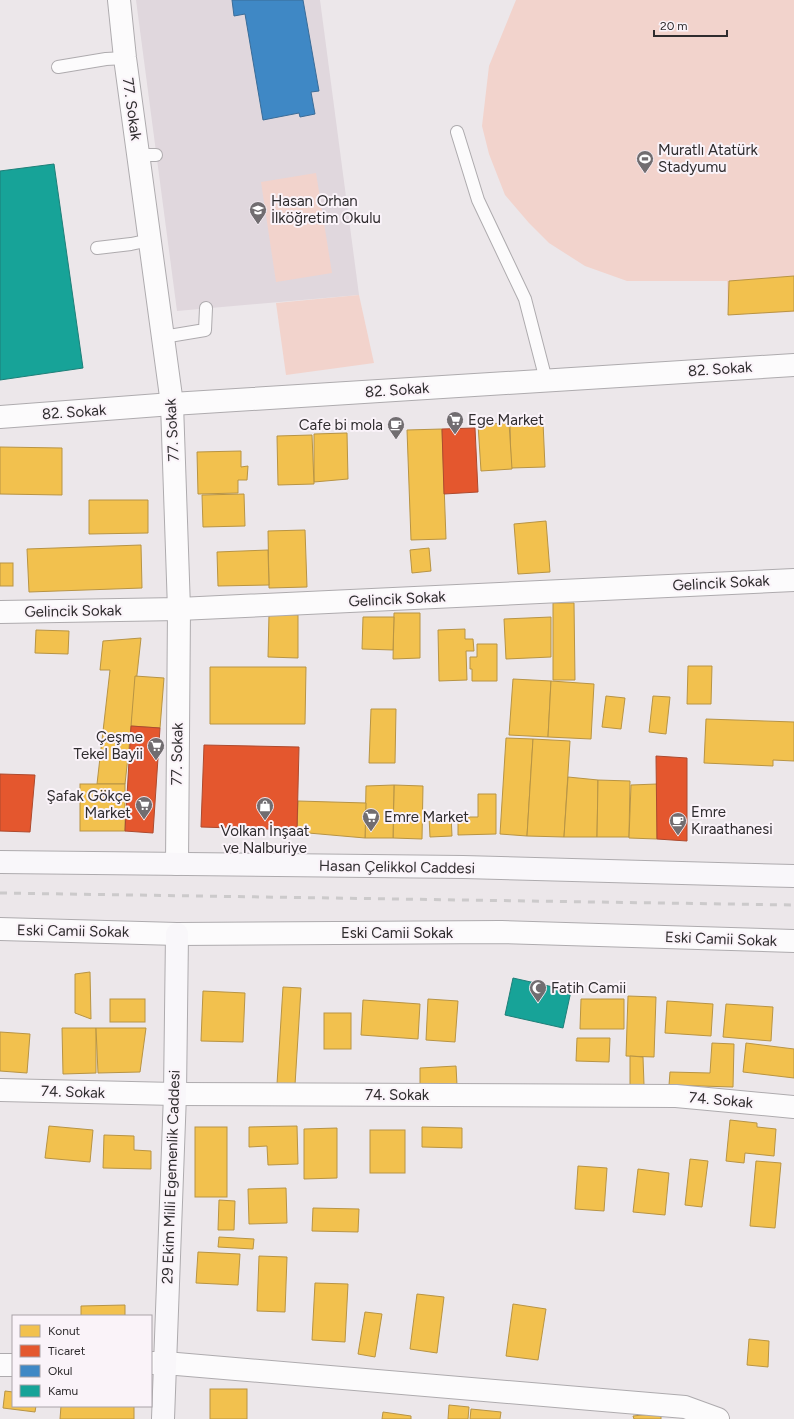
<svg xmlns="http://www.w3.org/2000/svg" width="794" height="1419" font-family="Figtree,sans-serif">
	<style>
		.built { fill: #e0d7dd }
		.green { fill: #f2d3cc }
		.homes { fill: #f2c14e; stroke: #b89444 }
		.shops { fill: #e4572e; stroke: #ae4a2e }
		.schools { fill: #3f88c5; stroke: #3a6c98 }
		.public { fill: #17a398; stroke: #1e7f78 }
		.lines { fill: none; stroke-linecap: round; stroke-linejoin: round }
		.lane-casing { stroke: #aeabae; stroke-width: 14 }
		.street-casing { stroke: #aeabae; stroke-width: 24 }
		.secondary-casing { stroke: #aeabae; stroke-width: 24 }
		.lane { stroke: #fcfbfc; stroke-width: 12 }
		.street { stroke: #fcfbfc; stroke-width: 22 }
		.secondary { stroke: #f9f7fa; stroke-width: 22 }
		.rail { stroke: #cccacb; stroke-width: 3; stroke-dasharray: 7 7; stroke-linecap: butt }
		.labels { text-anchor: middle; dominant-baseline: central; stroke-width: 4; stroke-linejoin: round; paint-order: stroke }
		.street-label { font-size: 15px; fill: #2f2c2e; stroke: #faf3f9 }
		.poi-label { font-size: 15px; fill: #2f2c2e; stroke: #faf3f9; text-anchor: start }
	</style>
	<rect width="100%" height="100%" fill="#ece7ea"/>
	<path class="built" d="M136 0H320L359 295 177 311Z"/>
	<g class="green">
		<path d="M516 0H794V312L728 315 727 281H627L585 266 549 243 529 223 505 195 489 154 482 126 489 66Z"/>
		<path d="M316 173 332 273 276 282 261 182Z"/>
		<path d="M359 295 374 363 286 375 276 303Z"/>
	</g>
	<g class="homes">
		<path d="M794 276V311L728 315 729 281Z"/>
		<path d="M543 422 545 467 511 468 510 424Z"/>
		<path d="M509 423 512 469 481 471 478 424Z"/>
		<path d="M442 429 446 539 411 540 407 430Z"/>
		<path d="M347 433 348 479 314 482V434Z"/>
		<path d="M312 435 314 484 278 485 277 436Z"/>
		<path d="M0 447 62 448V495L0 494Z"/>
		<path d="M241 451V467L248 466 247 480H238V493L198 494 197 452Z"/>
		<path d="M244 494 245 526 203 527 202 495Z"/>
		<path d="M89 500H148V533L89 534Z"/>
		<path d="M546 521 550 572 518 574 514 524Z"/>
		<path d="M305 530 307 587 269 588 268 531Z"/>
		<path d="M141 545 142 588 29 592 27 549Z"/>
		<path d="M429 548 431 571 412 573 410 550Z"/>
		<path d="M268 550 269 585 218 586 217 552Z"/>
		<rect x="0" y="563" width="13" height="23"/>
		<path d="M553 603H574L575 680H553Z"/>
		<path d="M394 613H420V658L393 659Z"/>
		<path d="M269 614 298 615V658L268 657Z"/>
		<path d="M363 617H394L393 650 362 649Z"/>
		<path d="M551 617V657L506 659 504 619Z"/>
		<path d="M465 629V639H473L474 651H466L467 680 439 681 438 630Z"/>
		<path d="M36 630 69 631 68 654 35 653Z"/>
		<path d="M141 638 125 784H97L110 670H100L103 641Z"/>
		<path d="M477 644H497V681H472V669H470V657H477Z"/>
		<path d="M688 666H712L711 704H687Z"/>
		<path d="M210 667H306L305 724H210Z"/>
		<path d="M135 676 164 678 160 728 131 726Z"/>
		<path d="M513 679 551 681 548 737 509 735Z"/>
		<path d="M551 681 594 684 591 739 548 737Z"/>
		<path d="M606 696 625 698 621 729 602 727Z"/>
		<path d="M653 696 670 697 666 734 649 732Z"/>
		<path d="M371 709H396L395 763H369Z"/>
		<path d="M706 719 794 722V761L773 760V766L704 763Z"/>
		<path d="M506 738 533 739 527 836 500 834Z"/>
		<path d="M533 739 570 741 564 837 527 836Z"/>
		<path d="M568 777 598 780 597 837H564Z"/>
		<path d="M598 780 630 781 629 837H597Z"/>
		<rect x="80" y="784" width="45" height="47"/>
		<path d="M657 784V839L629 838 631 785Z"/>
		<path d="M394 785 423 786 422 839 393 838Z"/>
		<path d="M394 785 393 838H365L366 786Z"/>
		<path d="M478 794H496V834L458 835V817H478Z"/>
		<path d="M298 801 366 803 365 838 297 832Z"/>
		<path d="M451 815 452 836 430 837 429 816Z"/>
		<path d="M90 972 91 1019 75 1013V974Z"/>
		<path d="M283 987 301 988 295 1085 277 1084Z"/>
		<path d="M203 991 245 993 243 1042 201 1041Z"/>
		<path d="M628 996 656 997 654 1057 626 1056Z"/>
		<rect x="110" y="999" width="35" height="23"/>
		<path d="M428 999 458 1001 455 1042 426 1040Z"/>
		<path d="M581 999H624V1029H580Z"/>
		<path d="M363 1000 420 1004 418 1039 361 1035Z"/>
		<path d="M667 1001 713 1004 711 1036 665 1033Z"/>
		<path d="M726 1004 773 1007 771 1041 723 1037Z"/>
		<rect x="324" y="1013" width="27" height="36"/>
		<path d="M62 1028H96V1073L63 1074Z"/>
		<path d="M96 1028H146L140 1072 98 1073Z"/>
		<path d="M0 1032 30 1034 27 1073 0 1071Z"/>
		<path d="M577 1038H610L609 1062 576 1061Z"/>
		<path d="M712 1043 734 1044 733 1087 669 1085 670 1072 710 1073Z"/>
		<path d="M746 1043 794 1049V1078L743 1072Z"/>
		<path d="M630 1056 643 1057 644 1085H630Z"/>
		<path d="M456 1066 457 1085 420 1087V1068Z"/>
		<path d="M730 1120 757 1123V1127L776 1129 774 1156 745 1153 744 1163 726 1161Z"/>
		<path d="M49 1126 93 1130 90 1162 45 1158Z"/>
		<path d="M297 1126 298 1164 268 1165 267 1146 249 1147V1127Z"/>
		<rect x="195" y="1127" width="32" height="70"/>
		<path d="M422 1127 462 1128V1148L422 1147Z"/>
		<path d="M337 1128V1178L304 1179V1129Z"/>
		<rect x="370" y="1130" width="35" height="43"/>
		<path d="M104 1135 134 1136V1150L151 1151V1169L103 1168Z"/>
		<path d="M690 1159 708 1161 702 1207 685 1205Z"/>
		<path d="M756 1161 781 1163 775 1228 750 1226Z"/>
		<path d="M578 1166 607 1168 604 1211 575 1209Z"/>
		<path d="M638 1169 669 1173 665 1215 633 1212Z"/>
		<path d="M286 1188 287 1223 249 1224 248 1189Z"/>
		<path d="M219 1200 235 1201 234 1230H218Z"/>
		<path d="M313 1208 359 1209 358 1232 312 1231Z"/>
		<path d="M219 1237 254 1239 253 1249 218 1247Z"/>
		<path d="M198 1252 240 1254 238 1285 196 1283Z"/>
		<path d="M259 1256 287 1257 285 1312 257 1311Z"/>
		<path d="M315 1283 348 1284 345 1342 312 1340Z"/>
		<path d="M417 1294 444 1297 437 1353 410 1349Z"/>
		<path d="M513 1304 546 1309 538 1360 506 1356Z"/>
		<path d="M125 1305V1316H81V1306Z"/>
		<path d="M365 1312 382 1314 375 1357 358 1354Z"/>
		<path d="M749 1339 769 1341 768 1367 747 1365Z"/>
		<rect x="210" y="1389" width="37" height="30"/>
		<path d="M5 1391 13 1392V1406H36L35 1412 3 1408Z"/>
		<path d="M449 1405 469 1407 468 1419H448Z"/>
		<path d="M61 1406H134V1419H60Z"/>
		<path d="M471 1409 501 1412 500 1419H470Z"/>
		<path d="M383 1412 411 1416V1419H382Z"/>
		<path d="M661 1413V1419H634L633 1416Z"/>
	</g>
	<g class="shops">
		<path d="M475 428 478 492 444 494 442 429Z"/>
		<path d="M131 726 160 728 153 833 125 831Z"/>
		<path d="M204 745 299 747 297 830 201 827Z"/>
		<path d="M656 756 687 758V841L657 839Z"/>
		<path d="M0 774 35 775 30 832 0 831Z"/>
	</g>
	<path class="schools" d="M232 0H303L319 91 311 92 315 114 300 117 299 113 263 120 245 14 234 16Z"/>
	<g class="public">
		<path d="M54 164 83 368 0 380V171Z"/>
		<path d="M513 978 571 991 563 1028 505 1015Z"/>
	</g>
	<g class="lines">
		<defs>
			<g id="lane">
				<path d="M58 67 106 59 125 58"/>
				<path d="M457 132 478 200 525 299 546 380"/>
				<path d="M138 155H156"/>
				<path d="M97 248 131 244 150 240"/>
				<path d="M163 337 205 330 206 308"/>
			</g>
			<g id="street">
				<path d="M119 0 125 58 172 404 179 609 177 864"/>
				<path d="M0 417 172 404 794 365"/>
				<path d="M0 612 179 609 794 580"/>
				<path d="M0 929 177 934 501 932 794 941"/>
				<path d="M0 1090 175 1094 676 1096 794 1107"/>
				<path d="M151 1363H165L685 1407 718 1419"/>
				<path d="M0 1365H13"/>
			</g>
			<g id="secondary">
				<path d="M0 862 463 867 794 876"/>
				<path d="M163 1419 175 1094 177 934"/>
			</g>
		</defs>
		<use href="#lane" class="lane-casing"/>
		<use href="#street" class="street-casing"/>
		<use href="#secondary" class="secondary-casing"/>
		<use href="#lane" class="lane"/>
		<use href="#street" class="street"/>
		<use href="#secondary" class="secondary"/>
		<path class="rail" d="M0 893 794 905"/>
	</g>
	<defs>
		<symbol id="stadium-pin" viewBox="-11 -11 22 30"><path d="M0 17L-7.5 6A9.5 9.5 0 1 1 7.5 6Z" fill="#716d70" stroke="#faf3f9"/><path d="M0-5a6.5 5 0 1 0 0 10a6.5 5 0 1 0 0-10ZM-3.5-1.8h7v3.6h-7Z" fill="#fff"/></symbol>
		<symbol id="school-pin" viewBox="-11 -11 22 30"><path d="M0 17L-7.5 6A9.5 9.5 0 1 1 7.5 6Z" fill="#716d70" stroke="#faf3f9"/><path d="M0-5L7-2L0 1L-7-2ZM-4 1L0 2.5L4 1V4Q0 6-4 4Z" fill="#fff"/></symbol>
		<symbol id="supermarket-pin" viewBox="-11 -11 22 30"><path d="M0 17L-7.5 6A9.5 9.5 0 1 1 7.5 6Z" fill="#716d70" stroke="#faf3f9"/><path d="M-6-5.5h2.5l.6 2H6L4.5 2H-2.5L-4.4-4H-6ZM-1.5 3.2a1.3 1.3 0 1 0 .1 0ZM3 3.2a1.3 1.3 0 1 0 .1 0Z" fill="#fff"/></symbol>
		<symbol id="cafe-pin" viewBox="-11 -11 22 30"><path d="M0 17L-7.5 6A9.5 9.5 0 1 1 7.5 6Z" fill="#716d70" stroke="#faf3f9"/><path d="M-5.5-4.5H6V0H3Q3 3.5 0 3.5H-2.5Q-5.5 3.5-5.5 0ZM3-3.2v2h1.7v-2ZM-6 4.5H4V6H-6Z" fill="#fff"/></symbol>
		<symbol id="shop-pin" viewBox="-11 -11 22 30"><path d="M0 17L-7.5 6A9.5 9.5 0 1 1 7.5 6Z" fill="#716d70" stroke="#faf3f9"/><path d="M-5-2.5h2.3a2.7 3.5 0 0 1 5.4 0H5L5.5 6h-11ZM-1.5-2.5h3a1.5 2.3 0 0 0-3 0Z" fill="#fff"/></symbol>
		<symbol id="mosque-pin" viewBox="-11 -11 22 30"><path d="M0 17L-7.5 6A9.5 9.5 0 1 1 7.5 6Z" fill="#716d70" stroke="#faf3f9"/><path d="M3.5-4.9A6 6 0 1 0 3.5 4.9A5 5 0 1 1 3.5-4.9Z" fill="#fff"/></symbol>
	</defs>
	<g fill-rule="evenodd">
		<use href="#stadium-pin" x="635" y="149" width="20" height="27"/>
		<use href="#school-pin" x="248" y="200" width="20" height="27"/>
		<use href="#supermarket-pin" x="445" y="410" width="20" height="27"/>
		<use href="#cafe-pin" x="386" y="415" width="20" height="27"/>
		<use href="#supermarket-pin" x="146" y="736" width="20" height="27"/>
		<use href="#supermarket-pin" x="134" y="795" width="20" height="27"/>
		<use href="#shop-pin" x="255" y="796" width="20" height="27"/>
		<use href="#supermarket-pin" x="361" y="807" width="20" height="27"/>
		<use href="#cafe-pin" x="668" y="811" width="20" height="27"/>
		<use href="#mosque-pin" x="528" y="978" width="20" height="27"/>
	</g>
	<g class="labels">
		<g class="street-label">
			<text transform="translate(132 109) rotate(82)">77. Sokak</text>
			<text transform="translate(720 369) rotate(-4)">82. Sokak</text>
			<text transform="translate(397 390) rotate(-4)">82. Sokak</text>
			<text transform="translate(74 412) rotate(-4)">82. Sokak</text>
			<text transform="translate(172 430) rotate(-93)">77. Sokak</text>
			<text transform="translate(721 583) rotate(-3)">Gelincik Sokak</text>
			<text transform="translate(397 599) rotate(-3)">Gelincik Sokak</text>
			<text transform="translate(73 611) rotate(-1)">Gelincik Sokak</text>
			<text transform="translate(177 754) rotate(-89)">77. Sokak</text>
			<text transform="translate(397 867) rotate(1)">Hasan Çelikkol Caddesi</text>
			<text transform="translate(73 931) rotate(1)">Eski Camii Sokak</text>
			<text x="397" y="933">Eski Camii Sokak</text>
			<text transform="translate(721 939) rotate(2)">Eski Camii Sokak</text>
			<text transform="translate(73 1092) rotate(2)">74. Sokak</text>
			<text x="397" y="1095">74. Sokak</text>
			<text transform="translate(721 1100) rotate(5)">74. Sokak</text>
			<text transform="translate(171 1177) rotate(-88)">29 Ekim Milli Egemenlik Caddesi</text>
		</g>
		<g class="poi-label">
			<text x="658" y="150">Muratlı Atatürk<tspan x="658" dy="17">Stadyumu</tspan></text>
			<text x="271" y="201">Hasan Orhan<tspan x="271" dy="17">İlköğretim Okulu</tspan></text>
			<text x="468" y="420">Ege Market</text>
			<text x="383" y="425" text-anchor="end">Cafe bi mola</text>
			<text x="143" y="737" text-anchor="end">Çeşme<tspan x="143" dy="17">Tekel Bayii</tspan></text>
			<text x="131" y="796" text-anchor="end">Şafak Gökçe<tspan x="131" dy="17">Market</tspan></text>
			<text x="691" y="812">Emre<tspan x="691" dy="17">Kıraathanesi</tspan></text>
			<text x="384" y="817">Emre Market</text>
			<text x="265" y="831" text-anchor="middle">Volkan İnşaat<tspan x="265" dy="17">ve Nalburiye</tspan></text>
			<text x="551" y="988">Fatih Camii</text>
		</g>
	</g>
	<rect x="12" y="1315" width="140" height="92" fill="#faf3f9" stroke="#a9a3a8"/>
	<rect x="20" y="1325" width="20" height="12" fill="#f2c14e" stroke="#a9a3a8"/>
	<text x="48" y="1335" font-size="12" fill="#2f2c2e">Konut</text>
	<rect x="20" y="1345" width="20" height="12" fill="#e4572e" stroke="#a9a3a8"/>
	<text x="48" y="1355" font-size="12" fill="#2f2c2e">Ticaret</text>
	<rect x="20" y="1365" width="20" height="12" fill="#3f88c5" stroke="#a9a3a8"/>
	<text x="48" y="1375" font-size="12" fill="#2f2c2e">Okul</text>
	<rect x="20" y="1385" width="20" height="12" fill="#17a398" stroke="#a9a3a8"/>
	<text x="48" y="1395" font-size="12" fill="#2f2c2e">Kamu</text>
	<path d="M654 30v6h73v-6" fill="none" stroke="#2f2c2e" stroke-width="2"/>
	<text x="660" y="30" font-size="12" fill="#2f2c2e" stroke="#faf3f9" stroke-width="3" paint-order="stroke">20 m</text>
</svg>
